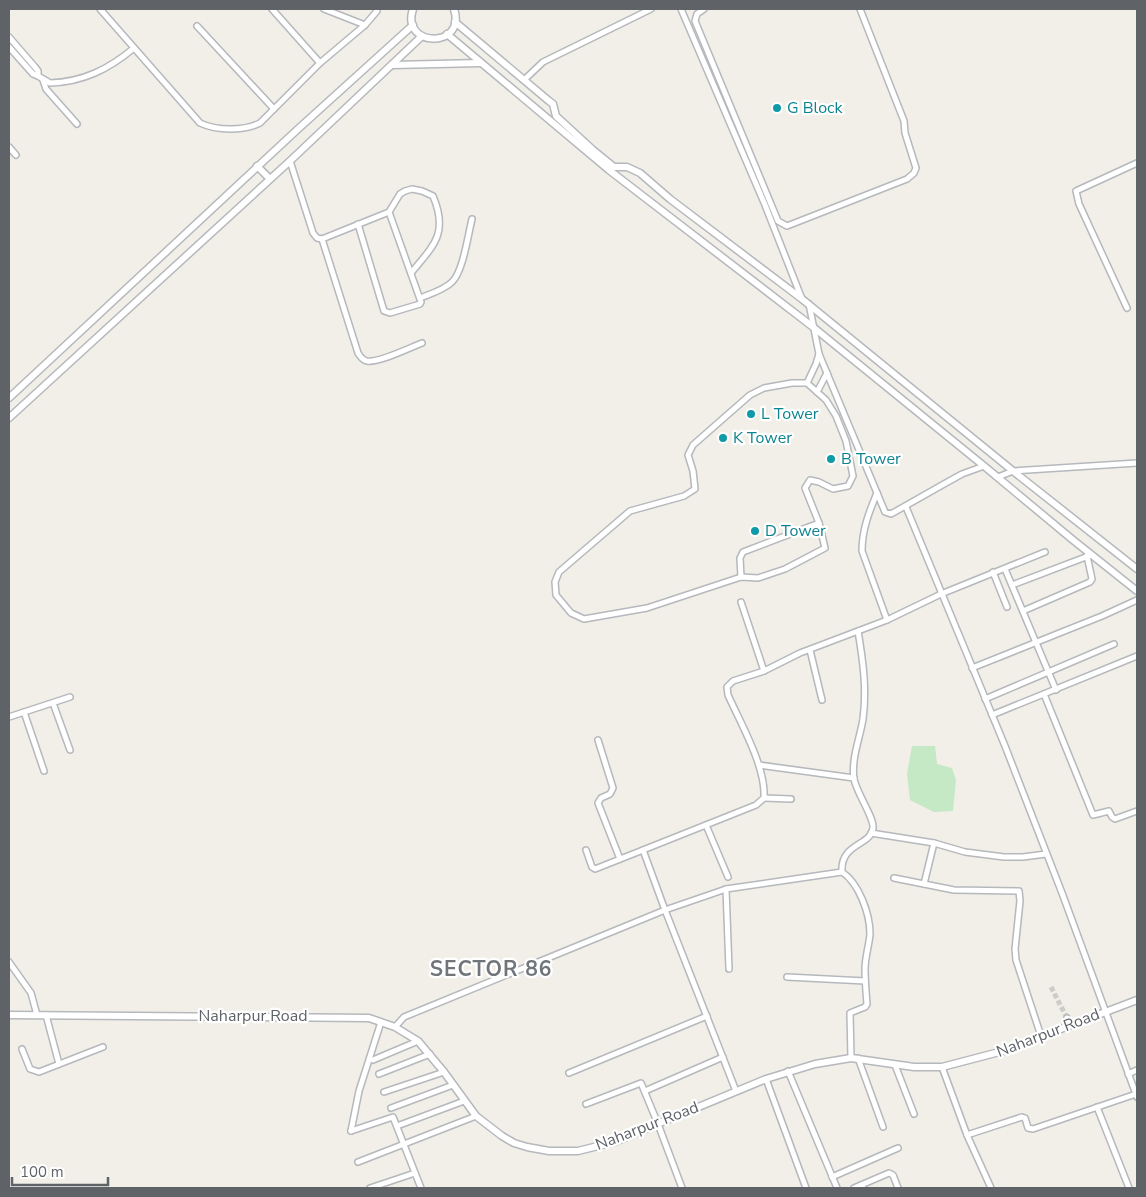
<svg xmlns="http://www.w3.org/2000/svg" width="1146" height="1197" font-family="'Nunito Sans',sans-serif">
	<style>
		.green { fill: #c5e8c5 }
		.lines { fill: none; stroke-linecap: round; stroke-linejoin: round }
		.minor-tunnel { stroke: #ccccc8; stroke-width: 5; stroke-dasharray: 5 2.5; stroke-linecap: butt }
		.minor-casing { stroke: #b5b8bc; stroke-width: 8 }
		.tertiary-casing { stroke: #b5b8bc; stroke-width: 9 }
		.minor { stroke: #fff; stroke-width: 5 }
		.tertiary { stroke: #fff; stroke-width: 6 }
		.culture-dot { fill: #0f9aa8; stroke: #fff; stroke-width: 2 }
		.labels { text-anchor: middle; dominant-baseline: central; stroke-width: 4.5; stroke-linejoin: round; paint-order: stroke }
		.culture-label { font-size: 16px; fill: #0d838f; stroke: #fff; text-anchor: start }
		.street-label { font-size: 16px; fill: #5f6368; stroke: #fff }
		.district-label { font-size: 21px; font-weight: bold; letter-spacing: 1px; fill: #70757a; stroke: #fff }
	</style>
	<rect width="100%" height="100%" fill="#f1efe8"/>
	<path class="green" d="M912 746H935L937 764 952 768 956 780 953 811 934 812 910 800 907 774Z"/>
	<g class="lines">
		<path class="minor-tunnel" d="M1051 987 1067 1018"/>
		<defs>
			<g id="minor">
				<path d="M100 9 200 123C217 131 244 131 260 123L320 63 365 25 377 11V9"/>
				<path d="M272 9 320 63"/>
				<path d="M324 9 365 25"/>
				<path d="M681 9 765 205 802 299"/>
				<path d="M704 9 697 14 695 21 778 221 787 226 907 179 914 173 916 168 905 133 904 121 860 9"/>
				<path d="M197 26 274 109"/>
				<path d="M9 37 35 67 38 71V76L33 74 9 47"/>
				<path d="M38 76 50 83C83 82 109 69 134 48"/>
				<path d="M43 80 46 89 77 124"/>
				<path d="M524 80 543 62 651 9"/>
				<path d="M9 147 16 155"/>
				<path d="M290 161 313 233 317 238 322 239 389 212 400 194 405 191 412 189 422 191 433 196C449 234 433 246 411 273"/>
				<path d="M358 224 384 311 390 313 420 304 421 302 389 212"/>
				<path d="M322 239 358 353C360 356 362 360 367 361 379 363 409 348 422 343"/>
				<path d="M420 298C430 294 444 290 452 282 463 272 468 235 472 219"/>
				<path d="M809 304 819 354 885 512 891 514 944 484 962 474 984 466"/>
				<path d="M1127 308 1079 204 1076 191 1137 163"/>
				<path d="M792 383H807L826 400 836 416 846 441 853 476 848 486 833 489 819 482 810 480 805 488 819 523 825 548 785 569 758 578 741 577 647 608 584 619 571 613 556 595 555 582 559 572 630 511 684 496 695 489 693 471 688 455 693 445 750 395 764 388Z"/>
				<path d="M807 383 816 364 819 354"/>
				<path d="M817 392 827 373"/>
				<path d="M998 477 1013 471 1137 463"/>
				<path d="M877 493C869 512 862 530 862 551L887 620 941 594 1045 552"/>
				<path d="M906 507 1005 746 1062 893 1137 1097"/>
				<path d="M1005 569 1056 690"/>
				<path d="M993 572 1007 607"/>
				<path d="M741 577 740 558 743 552 819 523"/>
				<path d="M1012 585 1091 555"/>
				<path d="M741 602 764 671"/>
				<path d="M1023 611 1090 582 1092 579 1087 556"/>
				<path d="M810 650 822 700"/>
				<path d="M972 668 1102 616 1137 600"/>
				<path d="M1044 694 1093 815 1109 811 1112 817 1115 819 1137 811"/>
				<path d="M985 699 1114 644"/>
				<path d="M53 703 70 750"/>
				<path d="M24 712 44 771"/>
				<path d="M992 715 1137 656"/>
				<path d="M9 717 70 697"/>
				<path d="M598 740 613 788 610 794 601 798 598 803 620 859"/>
				<path d="M759 765 854 778"/>
				<path d="M764 798 791 799"/>
				<path d="M706 825 728 877"/>
				<path d="M871 833 934 843 965 852 1004 857H1023L1046 854"/>
				<path d="M586 850 592 867 595 869 643 850"/>
				<path d="M842 872C840 843 871 846 873 828 874 817 857 794 854 779 851 759 860 738 863 719 867 689 863 661 858 631"/>
				<path d="M894 878 954 890 1019 891 1020 901 1015 949 1016 960 1041 1036"/>
				<path d="M924 884 934 843"/>
				<path d="M726 889 729 969"/>
				<path d="M9 962 31 993 37 1015"/>
				<path d="M787 977 865 981"/>
				<path d="M46 1015 59 1064"/>
				<path d="M1067 1018 1071 1025"/>
				<path d="M395 1027 404 1017 665 910 726 889 842 872C859 883 870 914 870 934 869 946 865 957 865 969 865 980 866 992 867 1004L865 1007 850 1013 851 1058"/>
				<path d="M22 1049 30 1069 39 1072 103 1047"/>
				<path d="M858 1058 883 1127"/>
				<path d="M373 1060 418 1041"/>
				<path d="M895 1065 914 1114"/>
				<path d="M942 1067 967 1135 991 1188"/>
				<path d="M788 1071 837 1188"/>
				<path d="M569 1073 707 1016"/>
				<path d="M379 1074 430 1054"/>
				<path d="M1128 1074 1137 1070"/>
				<path d="M766 1079 806 1188"/>
				<path d="M645 1091 723 1057"/>
				<path d="M736 1091 665 910 643 850 756 805 764 798C766 767 741 724 728 695L727 687 733 681 764 671 800 653 887 620"/>
				<path d="M384 1092 444 1072"/>
				<path d="M586 1104 641 1083 658 1124 682 1188"/>
				<path d="M1097 1107 1129 1188"/>
				<path d="M391 1108 453 1085"/>
				<path d="M397 1126 464 1101"/>
				<path d="M351 1131 393 1117 421 1188"/>
				<path d="M351 1131 359 1091 381 1022"/>
				<path d="M967 1135 1022 1117 1025 1118 1028 1128 1033 1129 1136 1094"/>
				<path d="M358 1162 476 1116"/>
				<path d="M832 1177 898 1148"/>
				<path d="M861 1185 889 1173 893 1175 898 1188"/>
				<path d="M370 1188 415 1173"/>
				<path d="M854 1188 861 1185 863 1188"/>
			</g>
			<g id="tertiary">
				<path d="M413 9C400 48 467 49 454 9"/>
				<path d="M455 22 549 101 553 104 556 116 593 150 614 167H627L640 173 670 199 802 299 1013 471 1137 569"/>
				<path d="M447 34 609 170 813 327 984 466 1073 540 1137 591"/>
				<path d="M392 65 481 63"/>
				<path d="M257 166 270 179"/>
				<path d="M9 398 298 129 413 25"/>
				<path d="M9 418 290 161 422 36"/>
				<path d="M9 1015 369 1018 395 1027 418 1041 444 1072 476 1116 502 1136 514 1143 527 1147 549 1151H578L614 1142 766 1079 815 1064 851 1058 914 1067H942L1003 1051 1137 1000"/>
			</g>
		</defs>
		<use href="#minor" class="minor-casing"/>
		<use href="#tertiary" class="tertiary-casing"/>
		<use href="#minor" class="minor"/>
		<use href="#tertiary" class="tertiary"/>
	</g>
	<g class="culture-dot">
		<circle cx="777" cy="108" r="5"/>
		<circle cx="751" cy="414" r="5"/>
		<circle cx="723" cy="438" r="5"/>
		<circle cx="831" cy="459" r="5"/>
		<circle cx="755" cy="531" r="5"/>
	</g>
	<g class="labels">
		<g class="culture-label">
			<text x="787" y="108">G Block</text>
			<text x="761" y="414">L Tower</text>
			<text x="733" y="438">K Tower</text>
			<text x="841" y="459">B Tower</text>
			<text x="765" y="531">D Tower</text>
		</g>
		<g class="street-label">
			<text x="253" y="1016">Naharpur Road</text>
			<text transform="translate(1048 1033) rotate(-21)">Naharpur Road</text>
			<text transform="translate(647 1126) rotate(-21)">Naharpur Road</text>
		</g>
		<g class="district-label">
			<text x="491" y="969">SECTOR 86</text>
		</g>
	</g>
	<rect width="1146" height="1197" fill="none" stroke="#5f6368" stroke-width="20"/>
	<path d="M12 1177v8h96v-8" fill="none" stroke="#5f6368" stroke-width="2.5"/>
	<text x="20" y="1177" font-size="15" fill="#5f6368" stroke="#ffffff" stroke-width="4" paint-order="stroke">100 m</text>
</svg>
